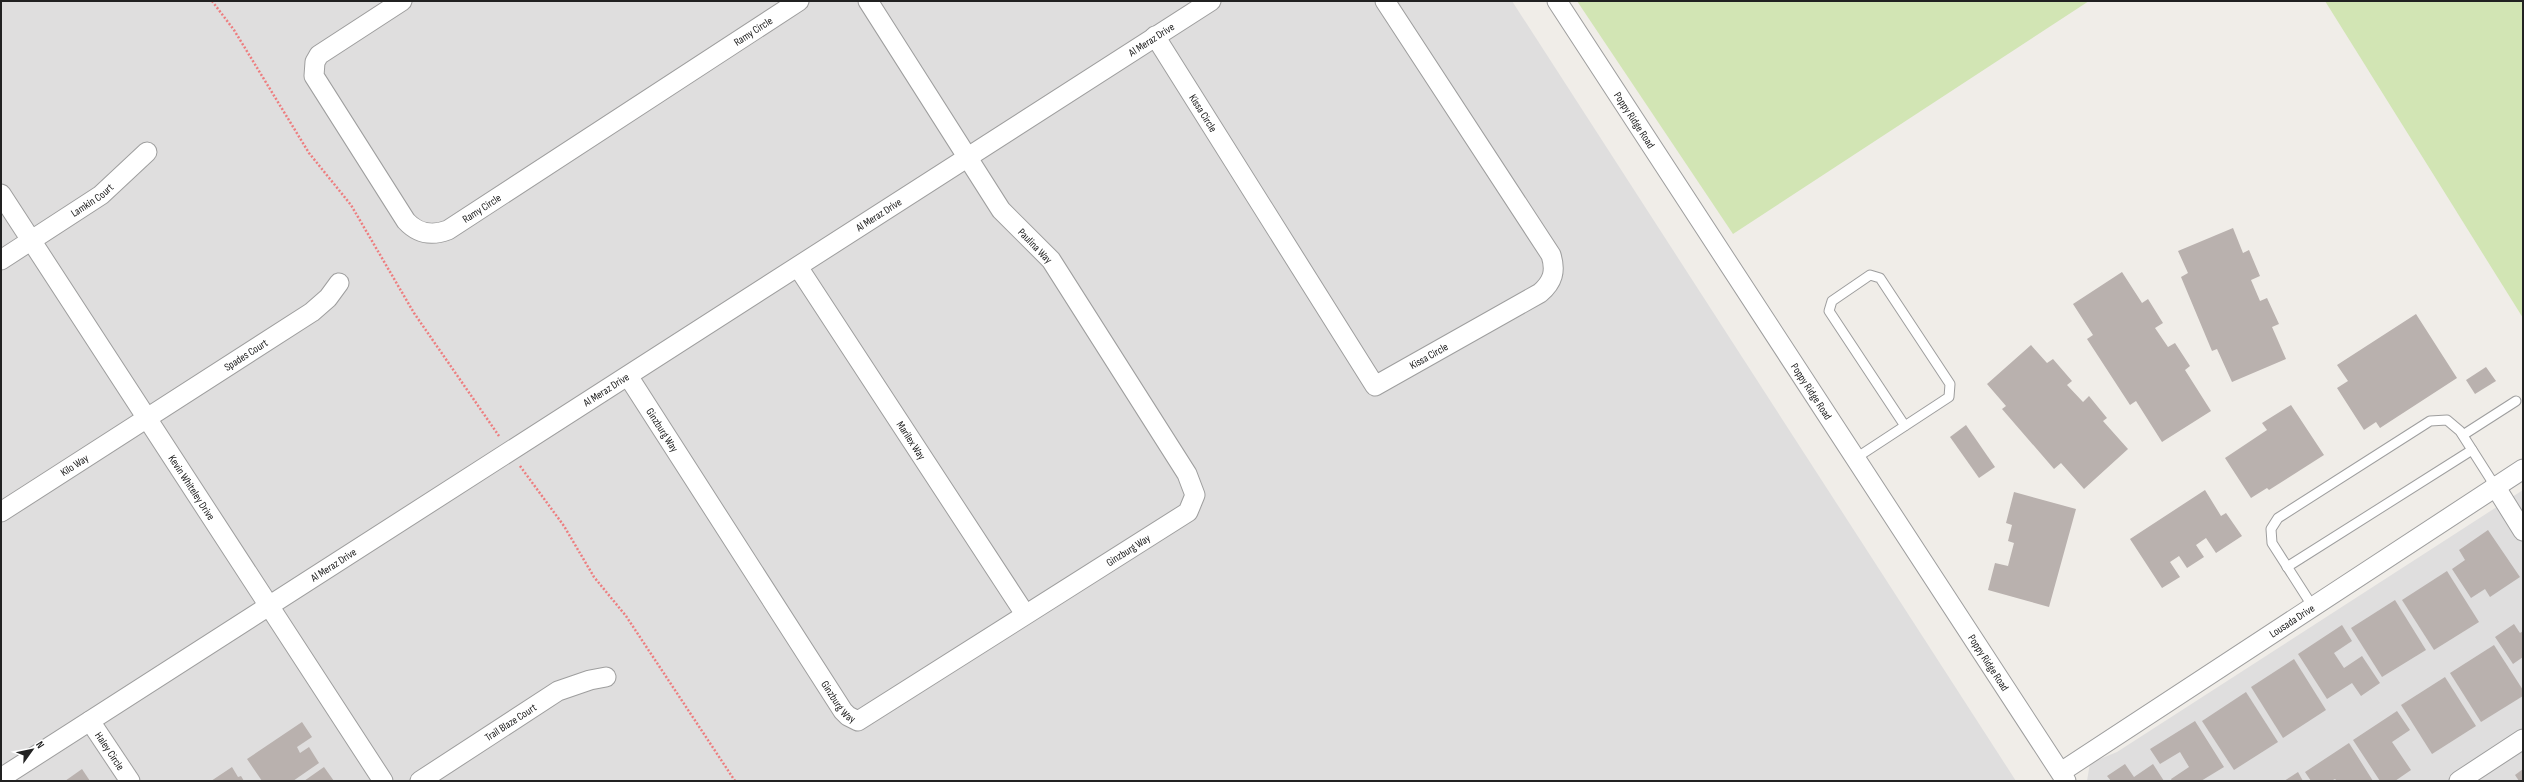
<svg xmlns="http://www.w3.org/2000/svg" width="2524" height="782" font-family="'Sofia Sans Condensed',sans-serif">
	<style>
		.residential { fill: #dfdede }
		.grass { fill: #d2e5b4 }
		.building { fill: #b9b1ae }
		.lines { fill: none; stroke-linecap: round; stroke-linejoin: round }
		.lane-casing { stroke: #9e9e9e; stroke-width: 11 }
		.street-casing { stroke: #9e9e9e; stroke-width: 21 }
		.path { stroke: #ed7d7f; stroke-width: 2.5; stroke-dasharray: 2 2; stroke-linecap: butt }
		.lane { stroke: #fff; stroke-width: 9 }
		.street { stroke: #fff; stroke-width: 19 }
		.labels { text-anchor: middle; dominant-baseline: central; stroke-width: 3.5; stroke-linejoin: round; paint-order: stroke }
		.street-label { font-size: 11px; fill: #212121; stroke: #fff }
	</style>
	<rect width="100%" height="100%" fill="#f0ede8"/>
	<g class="residential">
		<path d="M1 1H1512L2016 781H1Z"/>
		<path d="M2523 490V781H2087L2090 763 2117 752Z"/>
	</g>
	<g class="grass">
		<path d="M1577 1H2089L1733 234Z"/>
		<path d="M2325 1H2523V318Z"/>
	</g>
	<g class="building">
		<path d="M2233 228 2243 253 2249 250 2260 276 2251 280 2260 301 2267 298 2279 324 2272 327 2286 359 2232 382 2217 349 2212 351 2181 277 2188 273 2178 251Z"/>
		<path d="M2122 272 2142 303 2148 299 2163 323 2155 328 2168 347 2175 343 2190 366 2185 370 2211 411 2162 442 2136 401 2130 405 2087 339 2093 335 2073 304Z"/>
		<path d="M2416 314 2457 378 2380 428 2376 422 2364 430 2337 388 2348 381 2337 365Z"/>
		<path d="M2031 345 2047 363 2053 359 2072 381 2067 385 2083 402 2089 396 2107 418 2103 421 2128 449 2084 489 2061 463 2054 469 2002 409 2006 406 1987 384Z"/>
		<path d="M2486 367 2496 381 2475 394 2466 380Z"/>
		<path d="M2291 405 2324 455 2269 490 2267 488 2251 498 2225 458 2267 430 2262 423Z"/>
		<path d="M1966 425 1995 467 1979 478 1950 437Z"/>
		<path d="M2205 490 2221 516 2226 513 2242 536 2216 553 2206 538 2196 545 2204 557 2187 568 2179 556 2170 562 2180 577 2162 588 2130 539Z"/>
		<path d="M2014 492 2076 509 2049 607 1988 590 1995 563 2008 566 2014 543 2008 541 2012 525 2006 523Z"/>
		<path d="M2488 530 2520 577 2490 597 2485 589 2471 598 2452 569 2465 560 2459 550Z"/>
		<path d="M2447 571 2479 622 2434 650 2402 600Z"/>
		<path d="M2395 600 2426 650 2382 677 2351 628Z"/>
		<path d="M2514 624 2520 633 2523 631V657L2513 664 2495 637Z"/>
		<path d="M2342 625 2352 641 2334 653 2344 668 2362 656 2380 683 2361 696 2352 683 2327 699 2298 654Z"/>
		<path d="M2494 645 2523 690V696L2481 722 2450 673Z"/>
		<path d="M2294 659 2326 710 2283 738 2251 687Z"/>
		<path d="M2445 677 2476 726 2432 754 2401 705Z"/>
		<path d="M2246 692 2278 742 2234 770 2202 721Z"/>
		<path d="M2397 711 2410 730 2392 742 2411 770 2395 781H2380L2353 740Z"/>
		<path d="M2195 721 2224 767 2201 781H2172L2171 779 2189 767 2180 752 2160 764 2150 749Z"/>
		<path d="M302 722 312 737 297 747 300 753 309 747 319 763 293 781H262L247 759Z"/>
		<path d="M2349 743 2373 781H2337L2335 779 2331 781H2311L2305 772Z"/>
		<path d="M2125 764 2134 777 2153 764 2164 781H2111L2107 776Z"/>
		<path d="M232 767 238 777 241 776 244 781H211Z"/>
		<path d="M324 767 334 781H304Z"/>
		<path d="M82 769 90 781H65Z"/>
		<path d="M2523 769V781H2519L2515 775Z"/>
		<path d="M2298 772 2303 781H2284Z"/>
	</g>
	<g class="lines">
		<defs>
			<g id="lane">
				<path d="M2463 435 2516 401"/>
				<path d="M1856 458 1949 397 1950 384 1880 278 1870 275 1832 301 1829 311 1905 426"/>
				<path d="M2287 567 2472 450"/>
				<path d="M2313 607 2272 543 2271 529 2278 518 2430 421 2447 420 2460 431 2495 486"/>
			</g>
			<g id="street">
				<path id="s1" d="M402 1 319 55 315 62 314 76 406 221C418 234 432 236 448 230L799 1"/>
				<path id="s2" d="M1557 1 2066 781"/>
				<path id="s3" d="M1155 36 1375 386 1540 293C1553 282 1556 271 1551 255L1385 1"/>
				<path id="s4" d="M1 194 383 781"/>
				<path id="s5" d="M1 260 101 195 147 152"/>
				<path id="s6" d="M798 267 1025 614"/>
				<path id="s7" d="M628 376 843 711 848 716 858 721 1188 512 1195 495 1187 474 1051 260 1001 210 868 1"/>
				<path d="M2495 486 2523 531"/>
				<path id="s8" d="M1 512 312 312 328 298 339 283"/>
				<path id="s9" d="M90 721 130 781"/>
				<path id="s10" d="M2061 772 2523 469"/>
				<path id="s11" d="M1 778 1211 1"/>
				<path id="s12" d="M420 781 558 691 590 680 606 677"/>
				<path d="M2459 781 2523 739"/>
			</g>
		</defs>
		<use href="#lane" class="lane-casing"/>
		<use href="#street" class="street-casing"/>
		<g class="path">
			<path d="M212 1 234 30 309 153 351 205 414 313 499 436"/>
			<path d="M520 466 564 526 594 577 626 616 735 781"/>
		</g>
		<use href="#lane" class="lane"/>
		<use href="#street" class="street"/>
	</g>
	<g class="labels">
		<g class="street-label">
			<text stroke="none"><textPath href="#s1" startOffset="703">Ramy Circle</textPath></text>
			<text stroke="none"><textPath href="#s11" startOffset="1367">Al Meraz Drive</textPath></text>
			<text stroke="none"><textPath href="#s3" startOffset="91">Kissa Circle</textPath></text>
			<text stroke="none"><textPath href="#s2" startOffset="142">Poppy Ridge Road</textPath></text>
			<text stroke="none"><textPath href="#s5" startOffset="109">Lamkin Court</textPath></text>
			<text stroke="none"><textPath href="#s1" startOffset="379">Ramy Circle</textPath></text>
			<text stroke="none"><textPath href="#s11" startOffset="1043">Al Meraz Drive</textPath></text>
			<text transform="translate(1035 246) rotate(46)">Paulina Way</text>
			<text stroke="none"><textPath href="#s8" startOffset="291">Spades Court</textPath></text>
			<text stroke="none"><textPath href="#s3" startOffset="475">Kissa Circle</textPath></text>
			<text stroke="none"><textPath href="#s11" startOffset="719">Al Meraz Drive</textPath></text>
			<text stroke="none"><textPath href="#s2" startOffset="466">Poppy Ridge Road</textPath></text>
			<text stroke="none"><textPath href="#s7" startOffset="64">Ginzburg Way</textPath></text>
			<text stroke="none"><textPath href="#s6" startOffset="207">Marilex Way</textPath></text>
			<text stroke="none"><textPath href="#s8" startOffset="87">Kilo Way</textPath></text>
			<text stroke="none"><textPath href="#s4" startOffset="350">Kevin Whiteley Drive</textPath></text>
			<text stroke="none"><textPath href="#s7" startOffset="736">Ginzburg Way</textPath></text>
			<text stroke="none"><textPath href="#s11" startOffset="395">Al Meraz Drive</textPath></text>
			<text stroke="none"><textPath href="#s10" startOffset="276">Lousada Drive</textPath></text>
			<text stroke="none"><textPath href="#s2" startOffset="790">Poppy Ridge Road</textPath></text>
			<text stroke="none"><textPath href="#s7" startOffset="388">Ginzburg Way</textPath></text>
			<text stroke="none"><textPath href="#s12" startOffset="108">Trail Blaze Court</textPath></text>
			<text stroke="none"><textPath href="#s9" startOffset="36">Haley Circle</textPath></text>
		</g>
	</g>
	<rect width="2524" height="782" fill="none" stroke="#212121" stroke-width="4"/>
	<g transform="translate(32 750) rotate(57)" stroke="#ffffff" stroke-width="3" paint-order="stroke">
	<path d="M0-3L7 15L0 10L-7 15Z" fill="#212121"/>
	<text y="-6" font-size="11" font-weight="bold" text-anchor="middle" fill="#212121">N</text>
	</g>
</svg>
